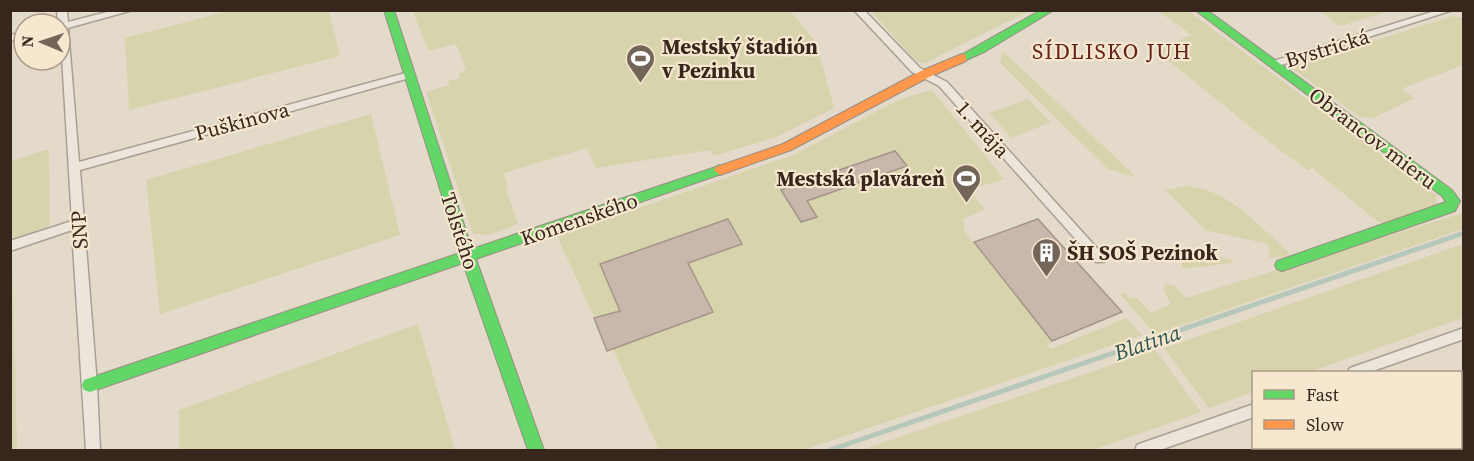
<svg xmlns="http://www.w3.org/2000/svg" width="1474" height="461" font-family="'Source Serif 4',serif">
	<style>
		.green { fill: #d7d3ac }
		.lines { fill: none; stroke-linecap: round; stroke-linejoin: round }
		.stream { stroke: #b6c8bb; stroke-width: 5 }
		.building { fill: #c8b7ab; stroke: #a49589; stroke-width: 1.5 }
		.street-casing { stroke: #a99f94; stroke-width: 3 }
		.fast-casing { stroke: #988e84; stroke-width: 2 }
		.slow-casing { stroke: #988e84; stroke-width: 2 }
		.street { fill: #ebe5dc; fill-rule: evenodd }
		.fast { fill: #63d668; fill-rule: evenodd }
		.slow { fill: #ff974d; fill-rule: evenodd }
		.labels { text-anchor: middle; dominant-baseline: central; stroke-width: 4.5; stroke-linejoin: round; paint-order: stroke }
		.poi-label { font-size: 21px; font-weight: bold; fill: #37261c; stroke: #f6e7cf; text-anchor: start }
		.street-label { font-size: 21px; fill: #37261c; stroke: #f6e7cf }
		.neighbourhood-label { font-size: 22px; letter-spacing: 1.5px; fill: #64231a; stroke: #f6e7cf }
		.water-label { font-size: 22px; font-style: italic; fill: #2b5750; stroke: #f6e7cf }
	</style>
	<rect width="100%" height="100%" fill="#e4daca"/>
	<g class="green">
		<path d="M232 10 329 11 340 56 129 110 125 38Z"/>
		<path d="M413 11H790L816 42 834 108 774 138 713 156 710 150 596 168 587 148 504 173 508 187 506 189 518 224 489 235 473 234 426 92 449 85 448 81 460 78 459 73 466 70 456 44 428 51Z"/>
		<path d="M871 11H1029L923 64 915 60Z"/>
		<path d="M1158 11H1188L1436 195 1437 205 1382 225 1312 168 1308 170 1273 145 1155 50 1192 35Z"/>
		<path d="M1320 11H1390L1340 26Z"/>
		<path d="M1453 16 1463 18V65L1401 89 1415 98 1373 118 1360 117 1290 67Z"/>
		<path d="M1003 51 1136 177 1108 169 1000 63Z"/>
		<path d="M932 90 1004 179 969 190 985 209 963 219 964 231 1052 341 1046 345 1051 349 1126 318 1142 335 804 450H659L613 349 595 319 557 236 793 155 901 99Z"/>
		<path d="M1028 99 1051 122 1012 138 989 113Z"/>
		<path d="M371 114 400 235 160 314 146 180Z"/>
		<path d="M49 149 50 226 11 239V161Z"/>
		<path d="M1186 186C1229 189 1259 226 1290 254L1284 257 1270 258 1268 244 1205 230 1165 190Z"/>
		<path d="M1463 213V229L1155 334 1120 294 1124 292 1130 299 1137 298 1151 313 1171 304 1164 291V285L1167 284 1175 286 1186 298Z"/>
		<path d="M1463 244V318L1309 372H1254L1253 392 1209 408 1164 348Z"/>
		<path d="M1203 255 1231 260 1233 263C1223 263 1187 270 1182 268L1181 263Z"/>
		<path d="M11 257H12L17 450H10Z"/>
		<path d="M418 324 455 450H179V410Z"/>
		<path d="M1155 350 1201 412 1093 450H862Z"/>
	</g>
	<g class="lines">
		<path class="stream" d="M830 450 1464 233"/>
	</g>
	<g class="building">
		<path d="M895 151 907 166 807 201 817 217 801 222 781 190Z"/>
		<path d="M728 219 742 244 688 263 713 312 607 351 594 318 620 311 600 264Z"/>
		<path d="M1038 219 1122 312 1052 341 974 242Z"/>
	</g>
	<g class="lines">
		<defs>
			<g id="street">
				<path d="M57 10H67L68 22 115 10H133L68 28 79 162 409 72 414 75 413 77 80 170 97 385 100 450H86L72 230 10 251V241L72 221 60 24H58Z"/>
				<path d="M854 10H864L920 68 947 82 1104 256 1106 259 1104 262H1096L939 86 912 72Z"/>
				<path d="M1438 10H1453L1278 66 1274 67 1269 64 1270 62Z"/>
				<path d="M24 32V38L10 41V35Z"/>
				<path d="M1464 328V339L1370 372H1348L1350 368Z"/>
				<path d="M1254 404V417L1160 450H1135L1137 445 1142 443Z"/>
			</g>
			<g id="fast">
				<path d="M384 10H394L472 249 716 167 720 165 726 170 724 173 476 259 544 450H528L463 263 90 392 84 390 82 385 84 380 90 378 460 253Z"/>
				<path d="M1041 10H1054L986 51 962 62 956 58Z"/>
				<path d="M1195 10H1207L1452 190 1460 201 1455 211 1282 271 1277 269 1275 265 1277 261 1446 202 1442 196Z"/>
			</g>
			<path id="slow" d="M962 54 966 55V61L929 77 791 150 720 175 714 170 716 167 783 144 921 71Z"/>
		</defs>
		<use href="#street" class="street-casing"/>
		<use href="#fast" class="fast-casing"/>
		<use href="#slow" class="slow-casing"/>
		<use href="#street" class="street"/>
		<use href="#fast" class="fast"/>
		<use href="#slow" class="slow"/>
	</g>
	<defs>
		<symbol id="stadium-pin" viewBox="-11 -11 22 30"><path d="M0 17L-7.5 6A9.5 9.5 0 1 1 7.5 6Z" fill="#746559" stroke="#f6e7cf"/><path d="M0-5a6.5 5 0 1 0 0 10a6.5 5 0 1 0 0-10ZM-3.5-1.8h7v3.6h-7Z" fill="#fff"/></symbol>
		<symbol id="building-pin" viewBox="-11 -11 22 30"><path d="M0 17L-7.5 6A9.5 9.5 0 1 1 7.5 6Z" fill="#746559" stroke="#f6e7cf"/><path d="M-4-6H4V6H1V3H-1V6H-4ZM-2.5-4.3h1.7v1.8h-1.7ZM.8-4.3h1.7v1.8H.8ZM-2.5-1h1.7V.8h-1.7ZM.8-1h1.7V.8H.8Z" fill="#fff"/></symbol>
	</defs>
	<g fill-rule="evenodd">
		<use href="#stadium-pin" x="624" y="42" width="33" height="45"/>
		<use href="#stadium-pin" x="950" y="162" width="33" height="45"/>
		<use href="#building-pin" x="1030" y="236" width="33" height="45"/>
	</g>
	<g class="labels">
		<g class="poi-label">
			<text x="662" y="46">Mestský štadión<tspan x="662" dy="24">v Pezinku</tspan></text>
			<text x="945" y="178" text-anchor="end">Mestská plaváreň</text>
			<text x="1067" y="252">ŠH SOŠ Pezinok</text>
		</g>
		<g class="street-label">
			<text transform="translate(1327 48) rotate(-17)">Bystrická</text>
			<text transform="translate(242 121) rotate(-15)">Puškinova</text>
			<text transform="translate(983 129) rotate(48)">1. mája</text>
			<text transform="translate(1373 138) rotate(37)">Obrancov mieru</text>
			<text transform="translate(579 219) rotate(-19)">Komenského</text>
			<text transform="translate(79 230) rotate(-94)">SNP</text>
			<text transform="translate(460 231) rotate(72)">Tolstého</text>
		</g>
		<g class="neighbourhood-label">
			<text x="1112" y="51">SÍDLISKO JUH</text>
		</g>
		<g class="water-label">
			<text transform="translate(1147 342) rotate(-19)">Blatina</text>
		</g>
	</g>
	<rect width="1474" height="461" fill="none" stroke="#37261c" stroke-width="24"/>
	<rect x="1252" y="371" width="210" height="78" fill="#f6e7cf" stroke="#aa9a87" stroke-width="1.5"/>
	<rect x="1264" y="390" width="30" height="9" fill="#63d668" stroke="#aa9a87" stroke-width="1.5"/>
	<text x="1306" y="401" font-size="18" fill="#37261c">Fast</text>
	<rect x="1264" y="420" width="30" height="9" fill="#ff974d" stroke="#aa9a87" stroke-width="1.5"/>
	<text x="1306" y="431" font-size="18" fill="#37261c">Slow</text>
	<g transform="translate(42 42) rotate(272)"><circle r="28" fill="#f6e7cf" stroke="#aa9a87" stroke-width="1.5"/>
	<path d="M0-4.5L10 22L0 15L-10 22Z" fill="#746559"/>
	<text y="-9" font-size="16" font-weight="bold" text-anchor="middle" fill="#37261c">N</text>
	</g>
</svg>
